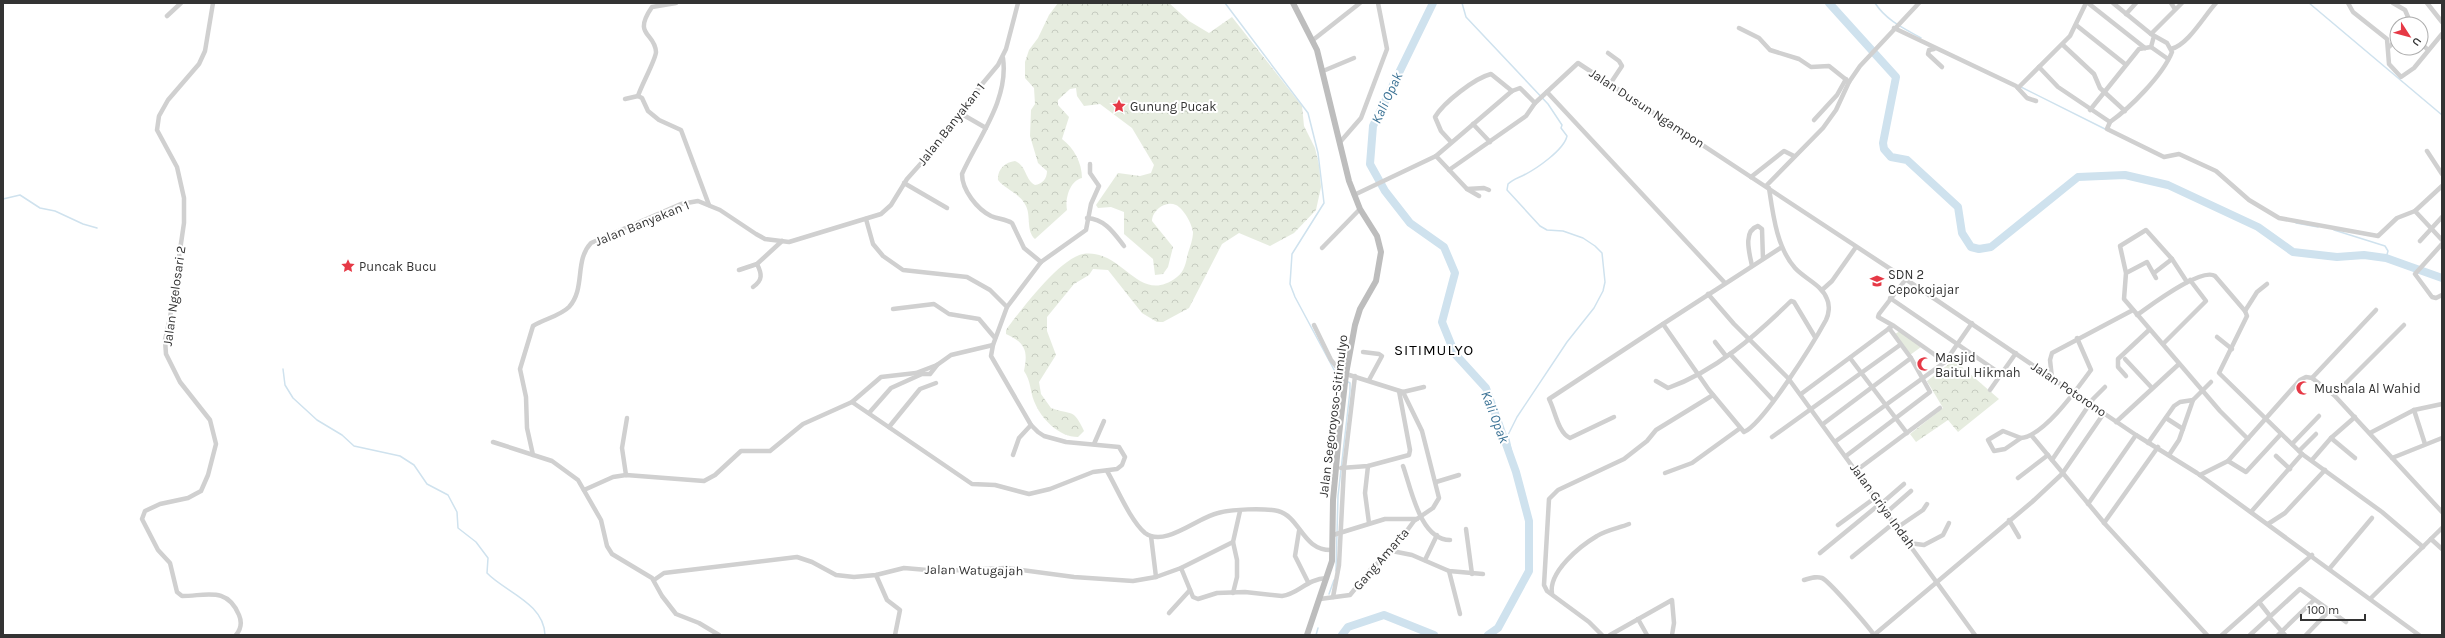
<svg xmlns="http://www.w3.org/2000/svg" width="2445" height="638" font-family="Karla,sans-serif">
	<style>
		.forest { fill: url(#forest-crowns) }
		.pitch { fill: #e6ecdf }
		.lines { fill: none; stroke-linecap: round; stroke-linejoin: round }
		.stream { stroke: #cfe2ee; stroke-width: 1.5 }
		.river { stroke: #cfe2ee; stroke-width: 8 }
		.street { stroke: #d0d0d0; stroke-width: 4.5 }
		.secondary { stroke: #bdbdbd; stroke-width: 6 }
		.labels { text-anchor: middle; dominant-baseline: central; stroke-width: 4; stroke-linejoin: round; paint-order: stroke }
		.poi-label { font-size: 13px; fill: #333; stroke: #fff; text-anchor: start }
		.street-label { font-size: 13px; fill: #333; stroke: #fff }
		.water-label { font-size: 14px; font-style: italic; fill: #3f7597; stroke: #fff }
		.quarter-label { font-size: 15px; letter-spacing: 1px; fill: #000; stroke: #fff }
	</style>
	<defs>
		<pattern id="forest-crowns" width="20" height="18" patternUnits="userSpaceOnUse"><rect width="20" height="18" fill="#e6ecdf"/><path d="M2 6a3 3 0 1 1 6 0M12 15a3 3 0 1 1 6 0" fill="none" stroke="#c6cbc0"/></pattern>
	</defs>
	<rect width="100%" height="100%" fill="#fff"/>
	<g class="forest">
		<path d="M1058 3H1169L1189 21 1209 33 1232 17 1302 106 1304 126 1315 148 1319 165 1321 187 1316 210 1294 233 1270 246 1239 233 1222 244 1189 308 1163 322H1157L1142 313 1108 270 1093 269 1089 275 1074 284 1047 317V331L1056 355 1039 382 1041 394 1051 408C1072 416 1073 407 1084 431L1078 437C1059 437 1041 419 1034 401 1030 391 1031 381 1024 371 1028 351 1026 343 1006 334V330C1020 311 1060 258 1083 254 1124 248 1138 307 1177 277 1185 271 1186 262 1188 253 1190 247 1193 239 1193 232 1192 224 1184 209 1176 205 1165 200 1152 211 1152 221L1173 247 1168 267 1163 274 1155 275 1153 259 1124 234V212L1111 207 1098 208 1096 205 1118 173 1140 176 1151 173 1154 165 1132 128 1100 104 1084 106 1077 96 1076 88 1070 89 1058 100V105L1069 117 1062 139C1074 148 1082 163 1082 178 1069 181 1065 200 1067 210L1035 239C1026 231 1031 216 1026 206 1020 193 1006 190 998 180 997 170 1005 162 1015 161 1027 166 1025 180 1035 185 1042 184 1047 179 1047 171L1038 163 1030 136 1031 110 1035 104 1034 88 1025 78V62L1029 50 1038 38 1049 15Z"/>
		<path d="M1954 360 1999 399 1958 432 1948 420 1916 442 1910 434 1943 408 1927 381Z"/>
	</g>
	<path class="pitch" d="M1900 331 1921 347 1910 355 1895 334Z"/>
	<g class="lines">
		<g class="stream">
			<path d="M1225 3 1308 113 1318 153 1324 203 1292 254 1290 284 1295 297 1339 379 1343 381"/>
			<path d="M1462 3 1466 17 1548 104 1562 125 1561 128 1567 136C1564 150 1536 169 1524 175 1518 178 1513 179 1508 184L1507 190 1540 226 1547 230 1563 231 1583 238 1595 246 1602 253 1605 282 1603 291 1594 308 1567 342 1517 417 1508 435 1516 472"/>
			<path d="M1875 3C1886 20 1903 28 1921 38"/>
			<path d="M2309 3 2442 115"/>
			<path d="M2021 87 2105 129"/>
			<path d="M3 199 20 195 40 208 55 211 83 224 97 228"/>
			<path d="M2296 223 2318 227"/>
			<path d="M2334 230 2385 246 2388 251 2386 258"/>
			<path d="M283 369 285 385 293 398 317 420 342 435 354 446 400 456 414 465 427 484 448 495 457 512 458 528 476 542 488 558 487 573C505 592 544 603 545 635"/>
			<path d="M1336 571 1338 496 1350 391V383L1346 381"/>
			<path d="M1329 594 1334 580"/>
			<path d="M1316 635 1318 628"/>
		</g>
		<g class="river">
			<path d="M1433 3 1373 126 1370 164 1385 191 1410 223 1444 247 1455 273 1442 322 1455 354 1486 388 1516 472 1529 521V571L1498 628 1488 635"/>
			<path d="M1829 3 1896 77 1883 143 1884 149 1891 157 1907 160 1958 207 1962 233 1971 247 1979 249 1991 247 2078 177 2125 175 2168 185 2258 227 2293 252 2337 257 2364 255 2386 258 2442 278"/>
			<path d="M1342 635 1348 627 1384 615 1434 635"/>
		</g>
		<g class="street">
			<path d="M213 3 205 51 199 64 168 100 159 116 157 130 177 167 184 198V223L170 318 165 340 166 354 180 382 210 420 216 444 208 475 201 491 188 498 160 504 145 511 142 519 158 550 170 563 177 592 182 596C206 596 227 586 239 615 242 622 241 629 236 635"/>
			<path d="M676 3 652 7C632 36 655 32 656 52 656 59 641 86 638 96L642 98 648 111 659 120 681 130 709 205"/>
			<path d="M2088 3 2145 48"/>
			<path d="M2171 3 2175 9"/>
			<path d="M2348 3 2353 12 2387 39 2389 64 2401 77 2414 68 2442 34"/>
			<path d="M2393 3 2405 10 2411 24"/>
			<path d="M2427 3 2442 22"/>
			<path d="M2126 14 2136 3"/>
			<path d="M167 16 181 3"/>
			<path d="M2076 25 2125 64"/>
			<path d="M1739 28 1759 38 1770 50 1799 59 1811 67 1829 66 1849 82"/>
			<path d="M1894 28 2016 86 2027 98 2036 101"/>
			<path d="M2151 34 2182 3"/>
			<path d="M1313 40 1360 3"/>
			<path d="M2421 43 2428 50"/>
			<path d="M2063 45 2094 74 2100 88 2125 111"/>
			<path d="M2151 47 2168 59"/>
			<path d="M2389 47 2397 39"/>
			<path d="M1934 49 1929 50 1928 54 1942 67"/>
			<path d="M2171 49C2188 45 2204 16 2216 3"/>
			<path d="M1608 53 1619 61 1622 66 1610 84"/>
			<path d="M1003 58C1009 100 978 138 962 174 962 190 977 209 991 216 998 219 1006 219 1012 223L1024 248 1041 262"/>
			<path d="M2039 67 2058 87 2110 122C2130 108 2163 75 2172 52L2167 43 2151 34 2113 3"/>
			<path d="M1323 71 1354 58"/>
			<path d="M2018 88 2070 36 2086 3"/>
			<path d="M1547 92 1725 283"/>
			<path d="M625 99 638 96"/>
			<path d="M2090 110 2139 49 2151 47 2154 36"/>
			<path d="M960 113 986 128"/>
			<path d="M1814 120 1837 95 1846 79"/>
			<path d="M2110 122 2107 129 2164 157 2179 154 2216 171 2249 200 2279 218 2378 236 2397 218 2415 211 2442 186"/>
			<path d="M1473 124 1490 142"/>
			<path d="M1341 141 1361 118 1387 49 1378 3"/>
			<path d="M1451 142 1441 131 1435 117C1444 102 1475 78 1491 74L1512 91"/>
			<path d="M2427 151 2442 174"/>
			<path d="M1449 170 1526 116 1535 103"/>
			<path d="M1751 177 1784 151 1794 156"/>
			<path d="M904 183 947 208"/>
			<path d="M1766 186 1823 128 1836 110 1849 82 1860 66 1919 3"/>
			<path d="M1769 188C1773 215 1777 248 1795 268 1805 279 1822 285 1827 299 1830 305 1829 314 1826 320 1814 342 1764 423 1744 432L1709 390 1663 324 1782 247"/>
			<path d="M1467 189 1484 188 1489 190"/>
			<path d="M1354 195 1436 156"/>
			<path d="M1479 196 1467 189 1436 156 1512 91 1520 88 1535 103 1578 63 1892 270 2136 435 2197 473 2419 635"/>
			<path d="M2415 211 2442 240"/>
			<path d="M1087 218C1105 219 1114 233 1124 246"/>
			<path d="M2420 241 2442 217"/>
			<path d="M2442 244 2415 274 2432 297 2436 298 2442 295"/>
			<path d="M1322 248 1360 209"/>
			<path d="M1752 266C1750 255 1742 231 1758 226L1762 229 1763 259"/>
			<path d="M739 270 757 264 782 241"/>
			<path d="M2128 272 2147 262 2156 278"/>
			<path d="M2154 273 2172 259"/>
			<path d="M1906 279 1879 314 1878 317 1894 326 1945 362"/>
			<path d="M2187 282 2172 259 2146 230 2120 246 2126 273 2124 299 2220 411 2248 439"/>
			<path d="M753 287C763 280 762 274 757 264"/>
			<path d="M1822 290 1832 281 1856 247"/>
			<path d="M1708 294 1734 324 1788 378 1975 635"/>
			<path d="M1890 298 2001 374"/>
			<path d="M1007 307 1041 262 1086 230 1091 204 1099 186 1090 173V164"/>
			<path d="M893 309 934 304 949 314 979 319 995 338"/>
			<path d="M2245 311 2257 292 2267 284"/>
			<path d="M2137 315C2150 306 2201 267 2215 276L2245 311 2247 316 2219 373 2302 454 2382 512 2423 547"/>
			<path d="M1314 325 1331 360 1346 378"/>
			<path d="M2217 337 2232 349"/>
			<path d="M1715 342 1726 356"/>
			<path d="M2163 344 2206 301 2190 280"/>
			<path d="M1363 352 1379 354 1382 356 1369 380"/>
			<path d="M1730 354 1773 400"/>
			<path d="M1850 358 1907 433"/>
			<path d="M2125 359 2152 388"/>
			<path d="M1346 374 1403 392 1424 387"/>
			<path d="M2126 376 2118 367V359L2149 330"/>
			<path d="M2052 378 2050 360 2052 353 2133 310"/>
			<path d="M2312 378 2376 310"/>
			<path d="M1656 381 1668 388C1716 371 1756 335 1791 301L1794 302 1815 337"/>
			<path d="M1990 390 2016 353"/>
			<path d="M1801 394 1891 327"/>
			<path d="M2334 395 2404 325"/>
			<path d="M852 402 881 377 916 373 937 365 951 355 993 345"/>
			<path d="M2414 410 2425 444"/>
			<path d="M869 413 891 388 922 374H930L937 365"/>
			<path d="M1614 417 1570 438C1558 433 1555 410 1549 399L1663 324"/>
			<path d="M2166 418 2183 429"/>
			<path d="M2116 422 2179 364"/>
			<path d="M1823 424 1911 358"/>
			<path d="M889 427 920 389 936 383"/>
			<path d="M2003 431 2021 438 2005 449 1994 451 1988 440Z"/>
			<path d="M2370 433 2414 410 2442 404"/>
			<path d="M2032 436 2106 525 2207 635"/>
			<path d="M1772 437 1900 345"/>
			<path d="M2021 438C2044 436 2077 389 2091 370L2077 338"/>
			<path d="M2331 438 2355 458"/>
			<path d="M1836 441 1945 362 1972 323"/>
			<path d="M493 442 552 461 578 480 601 520 607 546 612 554 652 578 662 596 676 614 699 623 719 635"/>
			<path d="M2148 443 2174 406 2180 402 2193 400"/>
			<path d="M1094 444 1104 421"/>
			<path d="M2292 444 2319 416"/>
			<path d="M2299 451 2316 434"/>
			<path d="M533 455 527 428 526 397 520 369 533 326C544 319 560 316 569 307 586 288 574 261 591 243L681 204 698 201 720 210 756 234 765 239 789 242 881 214 891 205 907 179 941 141 973 95 998 65 1006 49 1018 3"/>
			<path d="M1013 455 1019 438 1031 425"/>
			<path d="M2169 455 2179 440 2193 400 2211 382"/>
			<path d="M1846 456 1930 392 1911 358 1889 328"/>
			<path d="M2276 456 2290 469"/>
			<path d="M2392 458 2442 438"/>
			<path d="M2052 460 2093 399 2105 387"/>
			<path d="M2312 460 2331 438 2355 417"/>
			<path d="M2228 461 2246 472 2281 434"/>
			<path d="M1368 466 1365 493 1369 523"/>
			<path d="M1403 466C1411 488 1420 540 1450 540"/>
			<path d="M1341 468 1368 466 1409 455 1410 450 1399 391"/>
			<path d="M1857 470 1940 408"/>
			<path d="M1107 471C1117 488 1130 520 1145 533 1165 548 1198 517 1218 513 1232 509 1264 508 1278 511 1301 517 1302 551 1332 550"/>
			<path d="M1665 473 1692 463 1739 429"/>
			<path d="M626 475 622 448 627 418"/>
			<path d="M2200 475 2228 461 2300 380 2306 377 2312 378 2334 395 2442 512"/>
			<path d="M2018 478 2048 455"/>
			<path d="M1436 482 1459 475"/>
			<path d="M584 490 613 477 626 475 704 481 715 475 741 451H770L803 424 852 402 972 484 995 485 1029 494 1050 489 1093 472 1117 469 1122 465 1125 457 1119 447 1066 442 1044 436 1038 432 1031 425 991 356 993 345 1007 307 990 290 967 277 903 270 883 256 873 244 866 219"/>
			<path d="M1881 504 1904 484"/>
			<path d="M2088 504 2136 435"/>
			<path d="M1887 512 1911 491"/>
			<path d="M2251 512 2302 454"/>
			<path d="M2009 520 2019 537"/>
			<path d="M2104 523 2158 447"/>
			<path d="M2268 524 2285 513 2325 470"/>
			<path d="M1838 525 1876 497"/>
			<path d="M1898 527 1923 510 1927 504"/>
			<path d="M1466 529 1472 574"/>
			<path d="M1299 531 1295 556 1308 582"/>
			<path d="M1333 535 1385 519H1417"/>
			<path d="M1151 536 1156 577"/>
			<path d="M2431 539 2442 549"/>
			<path d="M1909 543 1924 545 1943 535 1949 523"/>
			<path d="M1392 551 1412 555 1449 571 1483 574"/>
			<path d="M1820 553 1881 503"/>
			<path d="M1852 557 1895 522"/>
			<path d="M1425 560 1437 535"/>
			<path d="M1181 568 1233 542"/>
			<path d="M2330 568 2372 518"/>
			<path d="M1449 571 1460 614"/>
			<path d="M876 575 887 600 900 610 895 635"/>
			<path d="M654 580 664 573 797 557 812 562 836 575 854 577 876 575 904 568 939 571 1006 568 1074 577 1133 581 1156 577 1181 568 1193 597 1198 599 1217 593 1245 592 1282 596C1299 594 1306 579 1327 578"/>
			<path d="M1804 580C1811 578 1816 576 1822 578 1828 580 1869 627 1874 635"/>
			<path d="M1233 593 1237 577V560L1233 542 1240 511"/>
			<path d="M1552 594C1548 572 1580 546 1597 536 1606 530 1619 528 1629 524"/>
			<path d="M1333 597 1339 565 1344 468 1355 376"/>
			<path d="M2371 598 2442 528"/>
			<path d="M1320 599 1350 595 1372 568 1392 551 1414 521 1433 508 1439 498 1422 431 1403 392"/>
			<path d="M2259 602 2270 616"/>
			<path d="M1169 613 1190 590"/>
			<path d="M2269 617 2285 635"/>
			<path d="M1638 619 1647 635"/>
			<path d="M1602 635 1589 622 1547 591 1544 585 1549 499 1558 490 1624 459 1647 441 1656 430 1713 395"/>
			<path d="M1610 635 1672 600 1674 623 1672 635"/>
			<path d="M1874 635 2032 502 2062 474 2104 413"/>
			<path d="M2222 635 2312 555"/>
			<path d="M2250 635 2300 589 2346 622"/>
			<path d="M2278 635 2314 600"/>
			<path d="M2306 635 2330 610"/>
		</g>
		<path class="secondary" d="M1293 3 1317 50 1349 181 1360 209 1377 236 1381 252 1376 281 1360 309 1355 325 1346 374 1339 435 1333 500 1332 561 1307 635"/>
	</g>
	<defs>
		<symbol id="sight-bare" viewBox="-9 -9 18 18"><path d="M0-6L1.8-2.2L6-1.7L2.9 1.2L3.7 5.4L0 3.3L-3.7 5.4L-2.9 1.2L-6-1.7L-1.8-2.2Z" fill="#e63946" stroke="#fff" stroke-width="2.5" paint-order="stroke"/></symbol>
		<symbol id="school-bare" viewBox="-9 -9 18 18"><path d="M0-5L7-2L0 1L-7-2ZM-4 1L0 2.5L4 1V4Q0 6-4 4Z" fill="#e63946" stroke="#fff" stroke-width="2.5" paint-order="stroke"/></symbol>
		<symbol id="mosque-bare" viewBox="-9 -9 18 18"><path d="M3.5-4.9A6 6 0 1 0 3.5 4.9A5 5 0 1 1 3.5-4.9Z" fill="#e63946" stroke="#fff" stroke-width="2.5" paint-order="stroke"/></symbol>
	</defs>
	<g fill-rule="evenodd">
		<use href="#sight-bare" x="1109" y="96" width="20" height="20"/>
		<use href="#sight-bare" x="338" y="256" width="20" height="20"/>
		<use href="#school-bare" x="1867" y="271" width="20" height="20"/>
		<use href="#mosque-bare" x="1914" y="354" width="20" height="20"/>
		<use href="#mosque-bare" x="2293" y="378" width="20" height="20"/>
	</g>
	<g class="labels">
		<g class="poi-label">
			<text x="1130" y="106">Gunung Pucak</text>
			<text x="359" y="266">Puncak Bucu</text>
			<text x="1888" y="274">SDN 2<tspan x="1888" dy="15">Cepokojajar</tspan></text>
			<text x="1935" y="357">Masjid<tspan x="1935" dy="15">Baitul Hikmah</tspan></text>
			<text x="2314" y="388">Mushala Al Wahid</text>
		</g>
		<g class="street-label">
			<text transform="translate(1647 108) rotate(33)">Jalan Dusun Ngampon</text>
			<text transform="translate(951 124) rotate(-52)">Jalan Banyakan 1</text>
			<text transform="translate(642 223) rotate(-22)">Jalan Banyakan 1</text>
			<text transform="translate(174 296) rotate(-82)">Jalan Ngelosari 2</text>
			<text transform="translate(2069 389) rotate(34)">Jalan Potorono</text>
			<text transform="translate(1333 416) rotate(-83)">Jalan Segoroyoso-Sitimulyo</text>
			<text transform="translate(1883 506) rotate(54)">Jalan Griya Indah</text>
			<text transform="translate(1381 559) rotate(-49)">Gang Amarta</text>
			<text transform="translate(974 570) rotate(1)">Jalan Watugajah</text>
		</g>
		<g class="water-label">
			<text transform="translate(1387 98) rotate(-65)">Kali Opak</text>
			<text transform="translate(1495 417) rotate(69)">Kali Opak</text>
		</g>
		<g class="quarter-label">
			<text x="1434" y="350">SITIMULYO</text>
		</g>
	</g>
	<rect width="2445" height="638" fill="none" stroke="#333333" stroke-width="8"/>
	<g transform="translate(2409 36) rotate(126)"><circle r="19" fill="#ffffff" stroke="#adadad"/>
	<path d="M0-3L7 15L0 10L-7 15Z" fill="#e63946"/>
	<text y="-6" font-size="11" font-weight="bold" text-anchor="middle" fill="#333333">U</text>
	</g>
	<path d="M2301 614v6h64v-6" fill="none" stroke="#333333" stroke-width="2"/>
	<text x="2307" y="614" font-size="12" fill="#333333" stroke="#ffffff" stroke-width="3" paint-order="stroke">100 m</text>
</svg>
